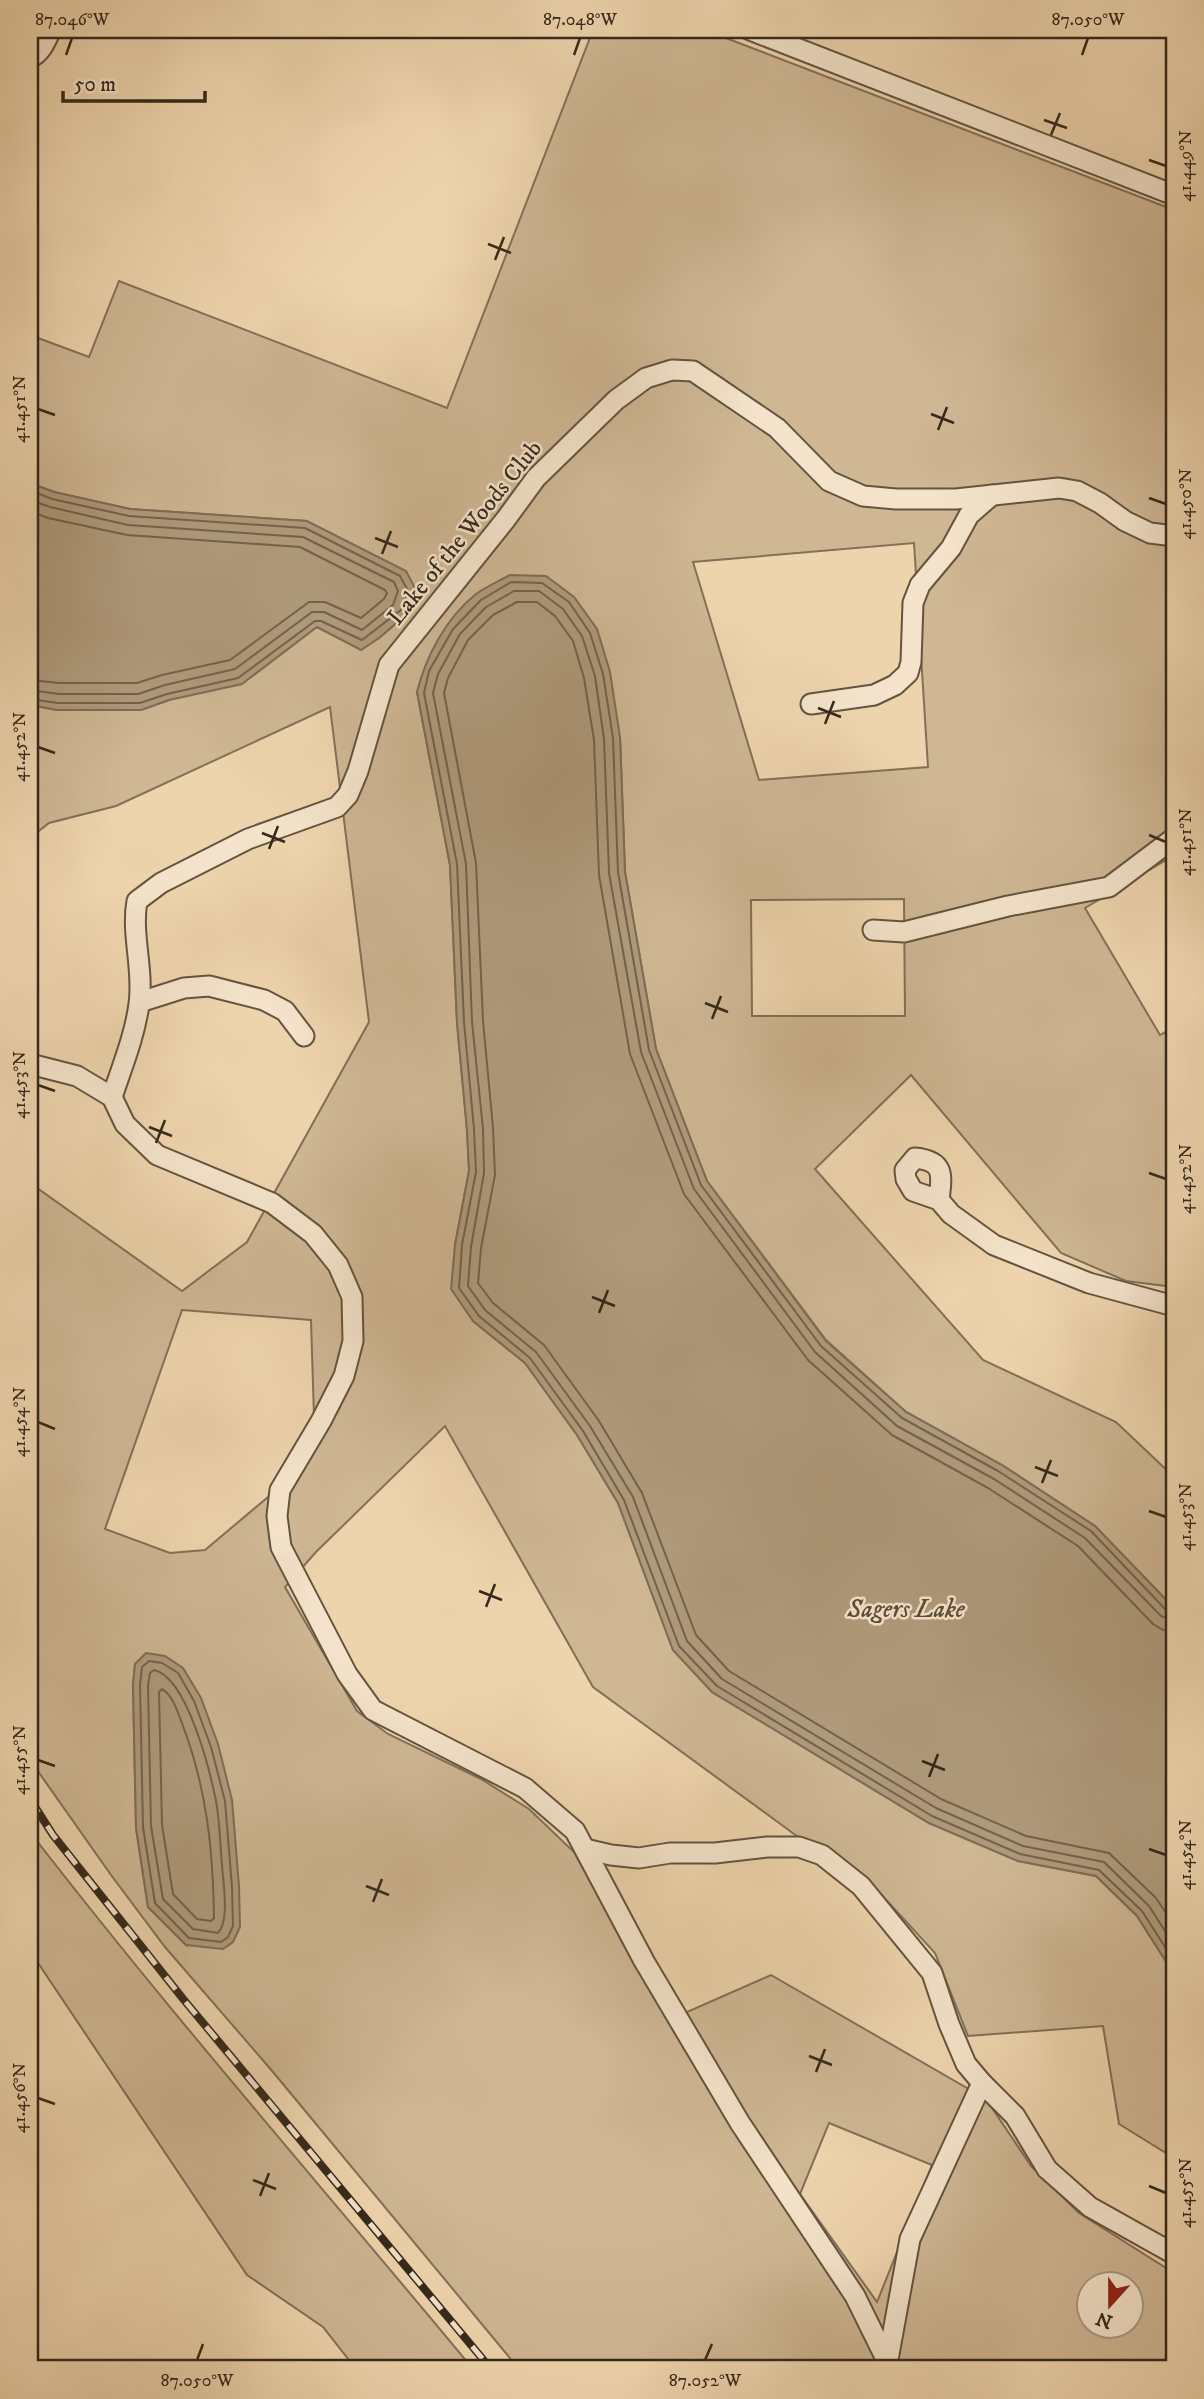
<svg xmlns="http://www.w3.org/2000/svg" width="1204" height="2399" font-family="'IM FELL DW Pica',serif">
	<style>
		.green { fill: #cfb794; stroke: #827058; stroke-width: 2; fill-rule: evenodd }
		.water { fill: #af9a7b; stroke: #7e6d55; stroke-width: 2 }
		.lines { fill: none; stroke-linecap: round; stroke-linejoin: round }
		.shore { stroke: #72624b; stroke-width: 2 }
		.minor-casing { stroke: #635440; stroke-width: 23 }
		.minor { stroke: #f4e3ca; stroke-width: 19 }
		.rail-casing { stroke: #35291b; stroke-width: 8 }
		.rail { stroke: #f4e3ca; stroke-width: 5; stroke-dasharray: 16; stroke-linecap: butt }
		.ticks { fill: none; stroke: #35291b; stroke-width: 2.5 }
		.labels { text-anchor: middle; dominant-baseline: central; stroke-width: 5; stroke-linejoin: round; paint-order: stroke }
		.street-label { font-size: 24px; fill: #35291b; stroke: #f4e3ca }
		.water-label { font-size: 26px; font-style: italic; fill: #5a4b38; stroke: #f4e3ca }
		.neatline { fill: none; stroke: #35291b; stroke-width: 2.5 }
		.ticks-label { font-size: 18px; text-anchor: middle; fill: #35291b }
	</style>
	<rect width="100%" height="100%" fill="#eed4ad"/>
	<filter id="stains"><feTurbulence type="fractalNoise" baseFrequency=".00286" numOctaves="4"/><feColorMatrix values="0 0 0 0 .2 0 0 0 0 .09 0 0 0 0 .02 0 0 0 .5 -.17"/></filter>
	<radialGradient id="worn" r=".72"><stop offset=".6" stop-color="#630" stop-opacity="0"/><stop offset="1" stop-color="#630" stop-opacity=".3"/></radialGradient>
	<g class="green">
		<path d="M593 30H705L1174 210V868L1168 859 1085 908 1160 1035 1174 1027V1287L1126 1281 1061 1253 911 1075 815 1169 983 1360 1116 1422 1174 1477V1608L1095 1526 1002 1465 906 1412 826 1340 707 1181 656 1049 625 872 620 737 417 692 450 865 457 1023 467 1130 469 1171 455 1245 473 1321 525 1363 577 1435 618 1503 673 1650 712 1692 929 1823 1018 1861 1096 1876 1137 1916 1174 1974V2158L1119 2124 1103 2026 968 2036 935 1953 868 1880 794 1834 593 1687 445 1426 316 1552 285 1587 357 1711 388 1734 481 1779 529 1809 574 1852 669 2020 771 1975 986 2099 1031 2166 1079 2213 1174 2273V2369H519L273 2072 165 1947 111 1875 30 1760V1183L182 1291 247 1242 369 1022 330 707 116 806 49 823 30 838V705L57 710H141L169 700 317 627 361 649 379 638 407 614 307 521 130 509 54 492 30 483V335L89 357 119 281 447 408ZM914 543 928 767 759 780 693 562ZM904 899 905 1016H752L751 900ZM182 1310 311 1320 314 1417 268 1497 205 1550 170 1553 105 1529ZM135 1664 186 1945 148 1907 136 1828 133 1685ZM829 2123 932 2165 877 2302 800 2194ZM1088 2284H1130V2326H1088Z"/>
		<path d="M30 1832C172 2016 325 2190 473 2369H356L323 2327 247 2275 30 1951Z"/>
	</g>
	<g class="water">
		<path d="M30 483 54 492 130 509 307 521 406 571 416 590 407 614 379 638 361 650 317 627 242 684 169 700 141 710H57L30 705Z"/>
		<path d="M510 575 546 576 574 597 597 629 610 672 620 737 625 872 656 1049 707 1181 826 1341 906 1412 1002 1465 1095 1526 1174 1608V1974L1137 1916 1096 1876 1018 1861 929 1823 712 1692 673 1650 618 1503 577 1435 525 1363 473 1321 451 1289 455 1245 469 1171 467 1130 457 1023 450 865 417 692C426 656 446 618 476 594 486 587 499 581 510 575Z"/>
		<path d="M146 1653 165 1656 183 1668 201 1698 218 1744 232 1800 239 1886 240 1927 233 1942 223 1949 186 1945 148 1907 136 1828 133 1685 135 1664Z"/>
	</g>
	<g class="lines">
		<g class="shore">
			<path d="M30 490 52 499 129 516 305 528 400 576 408 591 401 610 362 640 321 621H315L238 678 167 694 140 703H58L30 699"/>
			<path d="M30 500 50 507 128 525 303 537 394 582 398 591 393 605 362 630 324 612H312L235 669 165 685 138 694H59L30 690"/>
			<path d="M30 511 48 518 127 535 300 547 385 590 387 593 384 599 361 618 325 602H309L230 660 162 675 137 683H59L30 680"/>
			<path d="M1174 1612 1166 1610 1091 1531 998 1471 902 1418 821 1346 701 1185 649 1050 618 872 613 738 603 674 590 633 569 602 542 583 511 582 481 600 453 629 429 671 424 693 457 864 464 1022 474 1129 476 1172 462 1245 459 1288 479 1316 530 1358 583 1431 624 1500 679 1646 717 1686 932 1816 1020 1854 1099 1870 1142 1911 1174 1961"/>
			<path d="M1174 1621 1161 1616 1085 1538 994 1479 897 1426 815 1352 694 1189 641 1052 609 873 604 739 595 676 582 636 563 609 539 591H514L486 607 460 634 438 674 433 693 466 864 472 1022 483 1129 484 1173 471 1247 468 1286 485 1310 536 1352 590 1426 633 1497 687 1641 722 1679 936 1808 1023 1846 1104 1862 1149 1906 1174 1945"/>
			<path d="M1174 1631 1163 1630 1153 1624 1078 1546 988 1488 892 1435 808 1360 684 1194 630 1054 599 875 594 740 584 678 573 641 555 616 537 602H517L493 615 468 640 448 678 444 693 476 863 483 1021 493 1128 495 1175 481 1248 478 1283 493 1303 544 1345 599 1421 642 1493 696 1635 729 1671 941 1799 1026 1836 1109 1853 1156 1898 1174 1925"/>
			<path d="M149 1661 162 1663 178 1673 194 1701 211 1747 225 1801 232 1887 233 1926 228 1937 221 1942 189 1938 155 1903 143 1827 140 1685 142 1667Z"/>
			<path d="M154 1670C187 1677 210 1771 216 1801 220 1822 220 1844 222 1865 223 1882 230 1921 218 1933L193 1929 163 1899 151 1826 148 1686 150 1673Z"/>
			<path d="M162 1689C173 1695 178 1713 183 1726 207 1790 213 1850 214 1918L211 1921 197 1919 173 1894 162 1825 159 1692Z"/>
		</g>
		<defs>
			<g id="minor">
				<path d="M750 30 1174 195"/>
				<path d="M30 58C42 52 45 42 51 30"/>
				<path d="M811 704 874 695 895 685 908 673 911 662 913 603 920 585 951 548 969 515 992 495"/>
				<path d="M873 930 904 932 1008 906 1109 887 1174 838"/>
				<path d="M140 1002 184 988 209 986 264 1000 285 1011 304 1036"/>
				<path d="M30 1064 77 1076 112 1097 125 1124 157 1155 272 1203 313 1234 338 1265 352 1297 353 1341 344 1376 321 1421 280 1490 277 1516 281 1547 347 1674 373 1710 525 1788 575 1831 644 1961 740 2123 855 2296 887 2361"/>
				<path d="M112 1097C122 1067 135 1035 139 1004 144 969 131 935 137 901L161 883 248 839 337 807 348 795 358 771 389 665 506 519 536 478 616 400 646 378 672 370 693 371 777 428 829 481 863 496 896 499H956L1059 488 1077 491 1100 503 1125 521 1150 533 1174 536"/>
				<path d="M939 1200C942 1175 945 1161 915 1158L905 1170 906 1179 913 1191 939 1200 951 1214 994 1245 1089 1283 1174 1306"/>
				<path d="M585 1849 611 1855 639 1858 670 1853H715L767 1847H799L822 1855 861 1886 932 1973 949 2024 966 2064 982 2083 1015 2116 1047 2169 1090 2207 1174 2254"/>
				<path d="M887 2365 910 2239 982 2083"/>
			</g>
		</defs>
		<use href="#minor" class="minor-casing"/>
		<use href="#minor" class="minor"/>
		<defs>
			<path id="rail" d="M30 1799 53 1835 184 2000 491 2369"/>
		</defs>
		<use href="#rail" class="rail-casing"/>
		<use href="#rail" class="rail"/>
	</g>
	<path class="ticks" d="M66 55 72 38M574 55 580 38M1082 55 1088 38M1044 120 1067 128M1051 135 1060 113M1149 160 1166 166M488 244 511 253M495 260 504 237M38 409 55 415M931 414 954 423M938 430 947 407M1149 498 1166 504M375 538 398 547M382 554 391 531M818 708 841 717M825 724 834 701M38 747 55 753M262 833 285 842M1149 835 1166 842M269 849 278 826M705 1003 728 1012M712 1019 721 996M38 1085 55 1091M149 1127 172 1136M156 1143 165 1120M1149 1173 1166 1179M592 1297 615 1306M599 1313 608 1290M38 1422 55 1429M1035 1467 1058 1476M1042 1483 1051 1460M1149 1511 1166 1517M479 1591 502 1600M486 1607 495 1584M38 1760 55 1766M922 1761 945 1770M929 1777 938 1754M1149 1849 1166 1855M366 1886 389 1895M373 1902 382 1879M809 2056 832 2065M816 2072 825 2049M38 2098 55 2104M253 2180 276 2189M1149 2186 1166 2193M260 2196 269 2173M197 2360 203 2344M705 2360 712 2344"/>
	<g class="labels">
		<g class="street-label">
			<text transform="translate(465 533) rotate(-51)">Lake of the Woods Club</text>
		</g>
		<g class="water-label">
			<text x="906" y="1609">Sagers Lake</text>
		</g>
	</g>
	<rect width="1204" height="2399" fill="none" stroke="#eed4ad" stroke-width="77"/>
	<g transform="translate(1110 2305) rotate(201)"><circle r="33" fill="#f4e3ca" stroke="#a89984" stroke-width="2"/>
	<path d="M0-5L12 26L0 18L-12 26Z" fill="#8f2418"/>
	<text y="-10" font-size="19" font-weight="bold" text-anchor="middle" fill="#35291b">N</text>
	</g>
	<path d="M63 91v10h142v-10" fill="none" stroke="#35291b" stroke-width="3.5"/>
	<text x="74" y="91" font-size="21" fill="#35291b" stroke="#f4e3ca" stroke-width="5" paint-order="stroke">50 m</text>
	<rect x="38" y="38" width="1128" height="2322" class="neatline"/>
	<g class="ticks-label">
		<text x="72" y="25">87.046°W</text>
		<text x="580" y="25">87.048°W</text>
		<text x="1088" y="25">87.050°W</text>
		<text transform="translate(1185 166) rotate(-90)" y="6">41.449°N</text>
		<text transform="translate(19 409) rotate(-90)" y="6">41.451°N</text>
		<text transform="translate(1185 504) rotate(-90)" y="6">41.450°N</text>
		<text transform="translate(19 747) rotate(-90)" y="6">41.452°N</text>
		<text transform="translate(1185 842) rotate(-90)" y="6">41.451°N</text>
		<text transform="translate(19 1085) rotate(-90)" y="6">41.453°N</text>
		<text transform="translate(1185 1179) rotate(-90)" y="6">41.452°N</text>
		<text transform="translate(19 1422) rotate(-90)" y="6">41.454°N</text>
		<text transform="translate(1185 1517) rotate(-90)" y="6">41.453°N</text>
		<text transform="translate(19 1760) rotate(-90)" y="6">41.455°N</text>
		<text transform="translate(1185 1855) rotate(-90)" y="6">41.454°N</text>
		<text transform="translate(19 2098) rotate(-90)" y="6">41.456°N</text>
		<text transform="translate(1185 2193) rotate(-90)" y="6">41.455°N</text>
		<text x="197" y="2386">87.050°W</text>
		<text x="705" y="2386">87.052°W</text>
	</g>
	<rect width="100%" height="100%" filter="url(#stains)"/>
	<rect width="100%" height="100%" fill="url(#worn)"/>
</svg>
